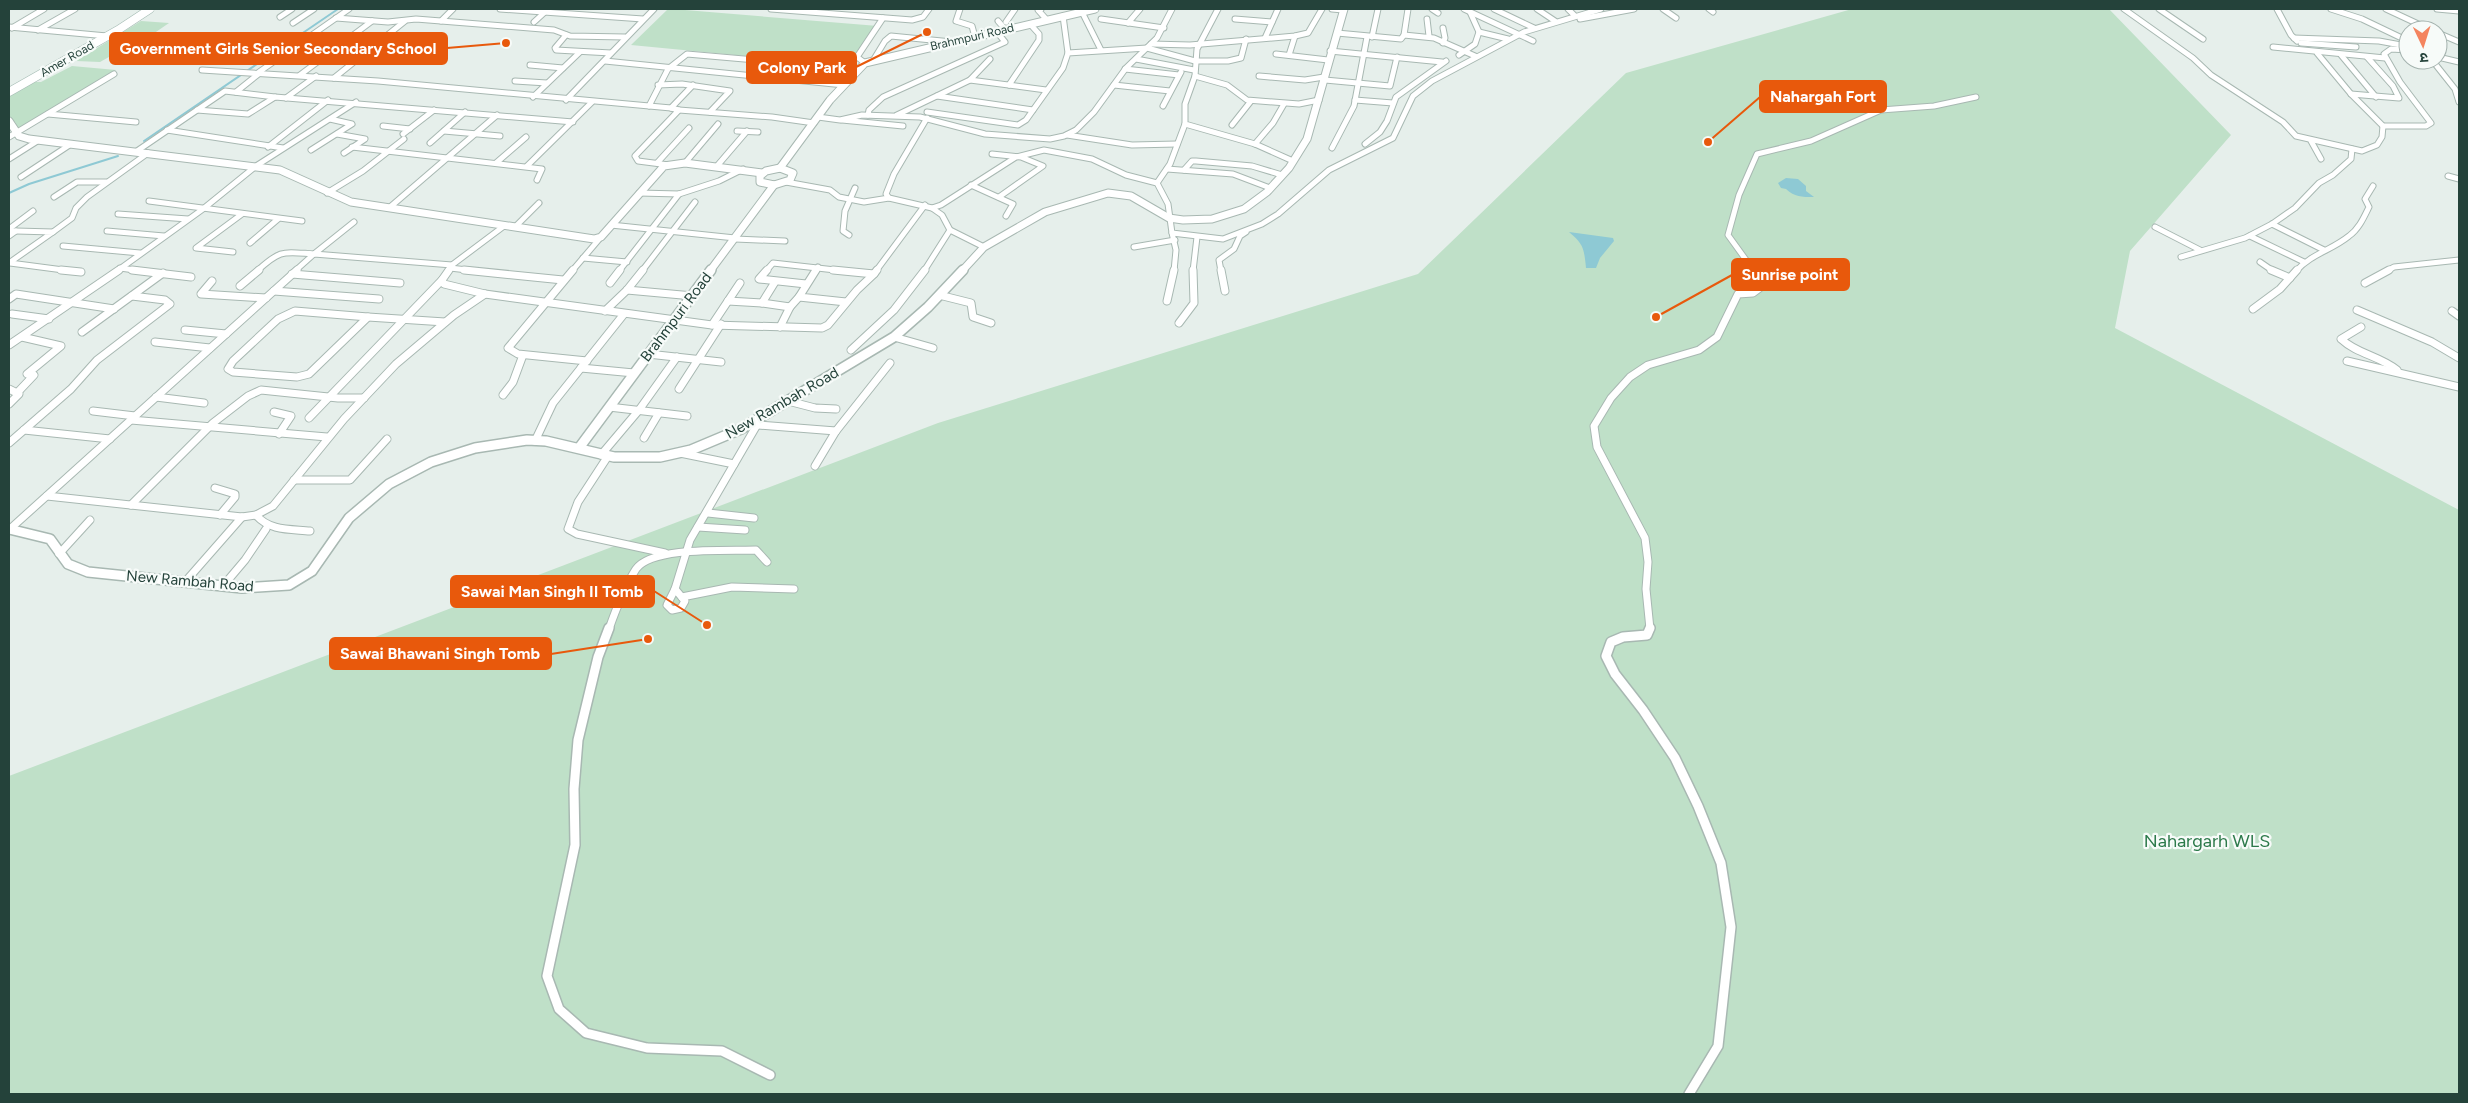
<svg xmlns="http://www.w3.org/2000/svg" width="2468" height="1103" font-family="Figtree,'Noto Sans Devanagari',sans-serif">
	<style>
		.green { fill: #bfe0c8 }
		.water { fill: #8ec9d4 }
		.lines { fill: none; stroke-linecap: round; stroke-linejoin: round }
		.stream { stroke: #8ec9d4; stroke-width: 2 }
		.minor-far2-casing { stroke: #a8b8b2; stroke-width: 7 }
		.minor-far1-casing { stroke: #a8b8b2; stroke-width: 9 }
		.minor-casing { stroke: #a8b8b2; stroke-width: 12 }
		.tertiary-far1-casing { stroke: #a8b8b2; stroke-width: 9 }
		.tertiary-casing { stroke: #a8b8b2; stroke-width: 12 }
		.secondary-casing { stroke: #a4bbb3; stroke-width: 9 }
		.minor-far2 { stroke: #fff; stroke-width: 5 }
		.minor-far1 { stroke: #fff; stroke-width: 7 }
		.minor { stroke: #fff; stroke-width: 9 }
		.tertiary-far1 { stroke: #fff; stroke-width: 7 }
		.tertiary { stroke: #fff; stroke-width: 9 }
		.secondary { stroke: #fff; stroke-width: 8 }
		.labels { text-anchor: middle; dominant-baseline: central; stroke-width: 4.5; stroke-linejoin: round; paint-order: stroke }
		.far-street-label { font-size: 12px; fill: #24423a; stroke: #f7fbf9 }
		.street-label { font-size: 15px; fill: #24423a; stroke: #f7fbf9 }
		.near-park-label { font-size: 18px; fill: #2d7a4b; stroke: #f7fbf9 }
		.leader { fill: none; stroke: #e8590c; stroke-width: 2 }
		.callout-dot { fill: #e8590c; stroke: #f7fbf9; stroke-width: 2 }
		.callout { fill: #e8590c; stroke: #e8590c; stroke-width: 2 }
		.callout-label { font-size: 16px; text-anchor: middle; font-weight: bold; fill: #fff }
	</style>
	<rect width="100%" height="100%" fill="#e6efeb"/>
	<g class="green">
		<path d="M668 9H673L878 26 846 68 834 67 830 71 812 68 799 61 631 45Z"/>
		<path d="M1852 9H2109L2231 135 2130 251 2115 328 2459 510V1094H9V776L938 423 1418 274 1626 73Z"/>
		<path d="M141 21 169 23 153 34 144 33 126 42 132 44 100 62 76 61Z"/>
		<path d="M72 66 116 70 19 131 15 122 9 119V93L29 82H41Z"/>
	</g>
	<g class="water">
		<path d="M1786 178 1798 179 1806 186V191L1814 197C1801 197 1795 197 1786 189L1781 188 1778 183Z"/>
		<path d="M1569 232 1613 238 1614 241 1600 258 1596 268H1586C1584 247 1583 244 1569 232Z"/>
	</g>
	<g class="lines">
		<g class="stream">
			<path d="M144 141 338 9"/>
			<path d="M9 193 29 184 118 156"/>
		</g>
		<defs>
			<g id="minor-far2">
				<path d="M453 9 441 21 554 30 570 36 625 37"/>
				<path d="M500 9 643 19"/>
				<path d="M771 9 912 20 923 17 929 9"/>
				<path d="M960 9 956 21 972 26 975 37"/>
				<path d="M1041 9 1038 10 1047 20"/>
				<path d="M1218 9 1197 49 1195 76 1185 104V124L1255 144 1293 161"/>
				<path d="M1332 9 1343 10"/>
				<path d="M1432 9 1438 13"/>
				<path d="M1464 9 1533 41"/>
				<path d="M1494 9 1534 28"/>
				<path d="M1537 9 1555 21"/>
				<path d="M1568 9 1575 16"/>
				<path d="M1663 9 1676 18"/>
				<path d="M1709 9 1713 12"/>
				<path d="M2124 9 2193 58 2211 75 2283 122 2296 136 2362 151 2377 145 2382 137 2383 126"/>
				<path d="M2159 9 2203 39"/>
				<path d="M2277 9 2291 35 2297 41"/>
				<path d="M2331 9 2362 19 2408 41"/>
				<path d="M2386 9 2431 30"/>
				<path d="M2437 9 2459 11"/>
				<path d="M1082 12 1101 50"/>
				<path d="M1063 16 1068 53"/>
				<path d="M280 17 292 9"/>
				<path d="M336 18 388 22 416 19 441 21"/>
				<path d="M1101 19 1164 28"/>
				<path d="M1235 19 1272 22"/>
				<path d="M1427 19 1429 36"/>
				<path d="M1580 19 1634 9"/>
				<path d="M998 21 1005 29"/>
				<path d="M534 22 545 12"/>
				<path d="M1006 22 1015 9"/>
				<path d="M293 23 314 9"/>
				<path d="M1128 23 1140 9"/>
				<path d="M9 27 107 36"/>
				<path d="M12 28 44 9"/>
				<path d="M1443 28 1445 38 1443 43"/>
				<path d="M38 30 75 9"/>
				<path d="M1479 32 1508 39"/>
				<path d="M1337 33 1401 39 1404 35 1408 9"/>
				<path d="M2438 33 2459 42"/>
				<path d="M566 35 555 48 556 50 611 53"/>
				<path d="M1404 35 1434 38 1475 56"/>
				<path d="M310 36 379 42"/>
				<path d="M1372 37 1378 9"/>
				<path d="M1265 38 1278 9"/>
				<path d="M2294 38 2379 41 2401 45"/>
				<path d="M2301 43 2356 47"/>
				<path d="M1151 44 1190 45 1295 36 1308 33 1322 9"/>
				<path d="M2273 47 2385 58"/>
				<path d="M1330 51 1442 62"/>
				<path d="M2317 53 2351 94 2383 126H2426L2431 123 2400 82 2384 54 2391 49 2408 50"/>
				<path d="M1276 54 1328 60"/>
				<path d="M1289 55 1295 36"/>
				<path d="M1459 55 1475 44 1479 32 1470 12"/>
				<path d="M2341 55 2376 97"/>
				<path d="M2438 57 2459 62"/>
				<path d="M874 59 885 41 891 36 952 42"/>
				<path d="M1136 59 1194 70"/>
				<path d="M2432 60 2455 89 2459 102"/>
				<path d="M605 61 844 85"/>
				<path d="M865 63 857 57 883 18"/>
				<path d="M530 65 563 68"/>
				<path d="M1125 69 1179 75"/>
				<path d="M202 70 378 81 671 108 679 110 635 156 638 161 669 165"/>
				<path d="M259 72 349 9"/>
				<path d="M300 75 372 21"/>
				<path d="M1195 76 1227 85 1247 100 1299 104 1319 100"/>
				<path d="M1259 76 1305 80 1324 77"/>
				<path d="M334 78 405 21"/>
				<path d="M970 80 1046 90"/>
				<path d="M1325 80 1390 86 1397 57"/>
				<path d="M515 81 547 83"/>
				<path d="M658 85 682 84 730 91 710 112"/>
				<path d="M1009 85 1039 40V34L1030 24"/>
				<path d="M1114 85 1170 91"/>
				<path d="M236 92 261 72"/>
				<path d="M2351 94 2399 98 2393 86 2367 57"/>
				<path d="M937 96 1033 110"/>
				<path d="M533 97 580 52"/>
				<path d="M286 98 316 76"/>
				<path d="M566 100 654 9"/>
				<path d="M1355 100 1393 103"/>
				<path d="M649 106 668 69 687 54 789 63 809 70 852 75"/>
				<path d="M1163 106 1181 72"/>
				<path d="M671 108 693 85"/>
				<path d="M197 110 248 114 275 97 573 122"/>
				<path d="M679 110 772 117 814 123"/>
				<path d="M927 112 1018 125 1026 120 1063 68 1068 53 1147 48 1195 61H1228L1241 58 1246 39"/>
				<path d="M48 114 136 122"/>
				<path d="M868 115 869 110 883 97 1005 42 997 32"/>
				<path d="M897 115 970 80 990 59"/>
				<path d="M818 117 840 120 862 115 920 117 985 134 1050 139 1064 136 1076 130 1094 112 1126 68 1157 38 1172 9"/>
				<path d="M927 118 894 174 886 194 889 198 932 208 942 215 950 230 984 247"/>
				<path d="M842 120 903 126"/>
				<path d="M1232 125 1251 101"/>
				<path d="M383 126 410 129"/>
				<path d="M167 130 283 148"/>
				<path d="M444 131 500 136"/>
				<path d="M737 131 758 132"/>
				<path d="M337 134 365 139 344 153"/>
				<path d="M403 134 434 110"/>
				<path d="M1067 135 1132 145 1177 144"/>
				<path d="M9 137 114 74"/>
				<path d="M2311 141 2321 159"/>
				<path d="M430 143 465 112"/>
				<path d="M1255 144 1273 123 1284 104"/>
				<path d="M1365 144 1380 132 1387 121 1396 97 1446 61"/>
				<path d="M268 147 328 100"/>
				<path d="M352 147 542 169 537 180"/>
				<path d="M1332 148 1354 106 1367 37"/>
				<path d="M311 150 352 124 330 119"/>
				<path d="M137 151 225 91 275 97"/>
				<path d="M992 154 1021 157 1043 166 999 197"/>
				<path d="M9 159 39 140"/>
				<path d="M496 163 526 137"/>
				<path d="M657 163 689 128"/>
				<path d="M685 163 718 124"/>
				<path d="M527 166 592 102"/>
				<path d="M717 166 747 131"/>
				<path d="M1167 169 1233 174 1270 188"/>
				<path d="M1184 170 1192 161H1196L1252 166 1282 175"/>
				<path d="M2448 176 2459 179"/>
				<path d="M21 177 71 144"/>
				<path d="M786 182 830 190 839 197 864 202 889 198"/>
				<path d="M1157 183 1170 164 1185 124"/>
				<path d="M971 185 1013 204 1006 216"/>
				<path d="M327 193 363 171 404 139"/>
				<path d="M639 193 679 194 719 181 743 169"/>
				<path d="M54 197 77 182H106"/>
				<path d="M149 201 302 221"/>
				<path d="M389 208 497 115"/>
				<path d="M932 208 941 205 1016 157 1044 150 1092 159 1126 175 1157 183 1168 204 1172 233 1223 239 1262 224 1278 214 1329 170 1393 138 1413 96 1432 81 1524 32 1601 9"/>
				<path d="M118 214 188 219"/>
				<path d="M2272 224 2324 250"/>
				<path d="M611 225 735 238"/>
				<path d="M515 227 539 203"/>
				<path d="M2155 227 2200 250"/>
				<path d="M9 229 33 211"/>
				<path d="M107 231 164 236"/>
				<path d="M53 232 72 218 76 208 87 197 148 153"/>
				<path d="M1172 233 1176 250 1174 271"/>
				<path d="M849 235 843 231 845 211 855 188"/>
				<path d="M9 236 16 231H11"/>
				<path d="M2250 236 2304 262"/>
				<path d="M735 239 785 241"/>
				<path d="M250 243 278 219"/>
				<path d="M63 246 140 253"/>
				<path d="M1134 247 1175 240"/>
				<path d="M233 252 196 248 242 214"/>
				<path d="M2181 257 2245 238 2272 224 2295 208 2319 183 2333 175 2351 159 2352 149"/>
				<path d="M583 258 627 262"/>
				<path d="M2260 262 2273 271"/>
				<path d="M9 263 53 232 16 231"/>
				<path d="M10 263 71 271"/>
				<path d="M120 268 142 271"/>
				<path d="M450 268 476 271"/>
				<path d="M117 271 203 209 256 166 356 102"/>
				<path d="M257 271C281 249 283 252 314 254L354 222"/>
				<path d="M295 271 314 254 452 265"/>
				<path d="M448 271 452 265 504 226"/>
				<path d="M572 271 601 237"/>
				<path d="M619 271 679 194"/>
				<path d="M642 271 695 202"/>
				<path d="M766 271 773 263 844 271"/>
				<path d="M816 271 818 267"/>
				<path d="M876 271 925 205"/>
				<path d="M924 271 950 230"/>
				<path d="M1193 271 1197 237"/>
				<path d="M1221 271 1219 260 1234 249 1240 236 1246 232"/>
				<path d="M1754 271 1728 235 1739 195 1757 154 1811 141 1881 110 1934 106 1976 97"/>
				<path d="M2296 271C2311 254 2332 250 2349 236 2359 229 2364 217 2369 207L2365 199 2373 186"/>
				<path d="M2387 271 2394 267 2459 260"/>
			</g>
			<g id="minor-far1">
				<path d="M61 270 81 272"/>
				<path d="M132 270 191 277"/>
				<path d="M449 270 442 280 444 284 485 294 712 325 740 283"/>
				<path d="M464 270 563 280"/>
				<path d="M573 270 508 348 518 354 587 361"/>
				<path d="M767 270 759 279 806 284"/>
				<path d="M816 270 799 297 846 302"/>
				<path d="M833 270 874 274 877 270"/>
				<path d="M1221 270 1225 291"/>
				<path d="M2271 270 2290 278"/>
				<path d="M292 274 400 283"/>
				<path d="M212 281 201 294 266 298"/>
				<path d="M610 283 620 270"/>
				<path d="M2365 283 2389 270"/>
				<path d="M240 286 259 270"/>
				<path d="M627 290 693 296"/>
				<path d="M274 291 379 299"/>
				<path d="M939 295 971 303 973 317 991 323"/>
				<path d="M9 299 16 294 114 309"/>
				<path d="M728 301 762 303 775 282"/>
				<path d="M1167 301 1174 270"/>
				<path d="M762 303 790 307 799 297"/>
				<path d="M2253 309 2280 289 2297 270"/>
				<path d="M2357 310 2432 342 2459 358"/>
				<path d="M295 311 368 317 309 374 297 377 233 372 228 369 233 361 278 319Z"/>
				<path d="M605 311 627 290 643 270"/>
				<path d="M2452 311 2459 316"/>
				<path d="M12 314 49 319"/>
				<path d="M368 317 445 322"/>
				<path d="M1179 323 1194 303 1193 270"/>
				<path d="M712 325 822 328 828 325 857 290 874 274"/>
				<path d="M780 327 790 307"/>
				<path d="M2361 327 2341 339C2357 354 2380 356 2397 370"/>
				<path d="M185 330 226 334"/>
				<path d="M82 332 163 273"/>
				<path d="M22 337 61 346 27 374"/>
				<path d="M894 337 933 348"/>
				<path d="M155 342 210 348"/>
				<path d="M9 345 119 270"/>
				<path d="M851 350 894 310 925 270"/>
				<path d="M648 354 721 362"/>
				<path d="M2347 361 2459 387"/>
				<path d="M581 368 634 373"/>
				<path d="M9 389 19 394 9 404"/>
				<path d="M679 389 721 324"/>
				<path d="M17 393 34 375"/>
				<path d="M503 395 513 382 523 355"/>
				<path d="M156 397 204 403"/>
				<path d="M788 401 815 408 836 409"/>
				<path d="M609 407 687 416"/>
				<path d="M93 411 135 416"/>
				<path d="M274 412 291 416 279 434"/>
				<path d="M309 418 442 280"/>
				<path d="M131 420 327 437"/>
				<path d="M758 425 836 431"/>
				<path d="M24 430 110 439"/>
				<path d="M644 438 659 413"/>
				<path d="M535 441 553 403 624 314"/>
				<path d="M9 443 71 389 97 360 170 304 165 300 132 296"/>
				<path d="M680 453 734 464"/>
				<path d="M601 455 639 410 677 357"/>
				<path d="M608 456 578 502 568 529 577 534 665 553"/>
				<path d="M815 466 836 431 890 363"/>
				<path d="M294 480H350L387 439"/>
				<path d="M215 488 235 494V497L220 515"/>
				<path d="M47 496 242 517 256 515 273 506 344 419 396 364 454 315 485 294"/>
				<path d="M131 505 213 423 248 396 261 390 338 398H364"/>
				<path d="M708 513 754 518"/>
				<path d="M256 515C269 531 291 529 310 531"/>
				<path d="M698 527 745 530"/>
				<path d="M10 529 297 270"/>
				<path d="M59 554 90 520"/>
				<path d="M185 582 242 517"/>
				<path d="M223 586 245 560 266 529"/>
				<path d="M675 589 685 601 681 608 672 610 667 605Z"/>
				<path d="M675 589 690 540 761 418"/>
				<path d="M682 597 732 587 794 589"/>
				<path d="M609 629C616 609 625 586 636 569 652 546 729 551 756 550L767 562"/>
				<path d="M1650 629 1646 589 1648 562 1645 538 1597 447 1594 426 1611 398 1630 377 1648 365 1699 350 1717 337 1738 294 1753 293 1761 287 1753 270"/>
			</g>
			<g id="minor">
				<path d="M609 628 598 657 578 740 574 789 575 845 547 976 559 1009 586 1033 647 1048 722 1051 770 1075"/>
				<path d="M1650 628 1647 635 1623 637 1611 642 1606 656 1615 674 1643 710 1675 758 1698 806 1721 863 1731 927 1718 1046 1689 1094"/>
			</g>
			<g id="tertiary-far1">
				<path d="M9 121 19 136 29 139 280 170 351 202 594 239 601 237 664 166 685 163 762 173"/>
				<path d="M780 168 830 100 865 63 1095 9"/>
				<path d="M780 168 793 173 790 180 774 185 760 182V176L766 171Z"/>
				<path d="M710 271 774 185"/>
				<path d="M962 271 984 247 1045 212 1108 193 1131 196 1169 218 1183 220 1212 219 1244 209 1267 192 1289 168 1307 139 1344 9"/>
			</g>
			<g id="tertiary">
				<path d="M579 448 711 270"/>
				<path d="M9 529 50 539 68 564 88 572 242 588 289 585 312 571 349 518 389 484 431 462 475 448 527 440 546 441 614 457H660L691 450 741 429 894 337 928 307 963 270"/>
			</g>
			<path id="secondary" d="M9 92 118 30 150 9"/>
		</defs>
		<use href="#minor-far2" class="minor-far2-casing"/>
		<use href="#minor-far1" class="minor-far1-casing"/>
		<use href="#minor" class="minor-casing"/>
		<use href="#tertiary-far1" class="tertiary-far1-casing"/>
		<use href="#tertiary" class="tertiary-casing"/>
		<use href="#secondary" class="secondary-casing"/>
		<use href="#minor-far2" class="minor-far2"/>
		<use href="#minor-far1" class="minor-far1"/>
		<use href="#minor" class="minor"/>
		<use href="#tertiary-far1" class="tertiary-far1"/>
		<use href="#tertiary" class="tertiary"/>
		<use href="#secondary" class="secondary"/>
	</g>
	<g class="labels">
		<g class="far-street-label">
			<text transform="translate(972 37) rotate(-13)">Brahmpuri Road</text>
			<text transform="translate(67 59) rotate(-30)">Amer Road</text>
		</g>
		<g class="street-label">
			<text transform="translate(676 317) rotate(-53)">Brahmpuri Road</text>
			<text transform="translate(782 403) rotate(-30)">New Rambah Road</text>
			<text transform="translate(190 581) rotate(5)">New Rambah Road</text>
		</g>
		<g class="near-park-label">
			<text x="2207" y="841">Nahargarh WLS</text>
		</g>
	</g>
	<path class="leader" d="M506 43L447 48M927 32L856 67M1708 142L1760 97M1656 317L1732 275M707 625L654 591M648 639L551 654"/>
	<g class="callout-dot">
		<circle cx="506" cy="43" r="5"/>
		<circle cx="927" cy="32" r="5"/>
		<circle cx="1708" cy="142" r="5"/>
		<circle cx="1656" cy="317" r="5"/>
		<circle cx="707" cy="625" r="5"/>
		<circle cx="648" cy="639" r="5"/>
	</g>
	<g class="callout">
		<rect x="110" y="33" width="337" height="31" rx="5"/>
		<rect x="747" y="52" width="109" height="31" rx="5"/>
		<rect x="1760" y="81" width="126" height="31" rx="5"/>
		<rect x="1732" y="259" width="117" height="31" rx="5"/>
		<rect x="451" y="576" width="203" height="31" rx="5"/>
		<rect x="330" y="638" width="221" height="31" rx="5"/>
	</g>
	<g class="callout-label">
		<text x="278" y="54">Government Girls Senior Secondary School</text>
		<text x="802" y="73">Colony Park</text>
		<text x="1823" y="102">Nahargah Fort</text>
		<text x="1790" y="280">Sunrise point</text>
		<text x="552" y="597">Sawai Man Singh II Tomb</text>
		<text x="440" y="659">Sawai Bhawani Singh Tomb</text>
	</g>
	<rect width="2468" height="1103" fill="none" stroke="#24423a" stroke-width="20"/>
	<g transform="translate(2423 45) rotate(176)"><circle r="24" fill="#f7fbf9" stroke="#a3b1ad"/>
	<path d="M0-4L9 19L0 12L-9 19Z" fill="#f4845f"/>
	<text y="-8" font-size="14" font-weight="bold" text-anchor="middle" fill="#24423a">उ</text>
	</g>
</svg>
